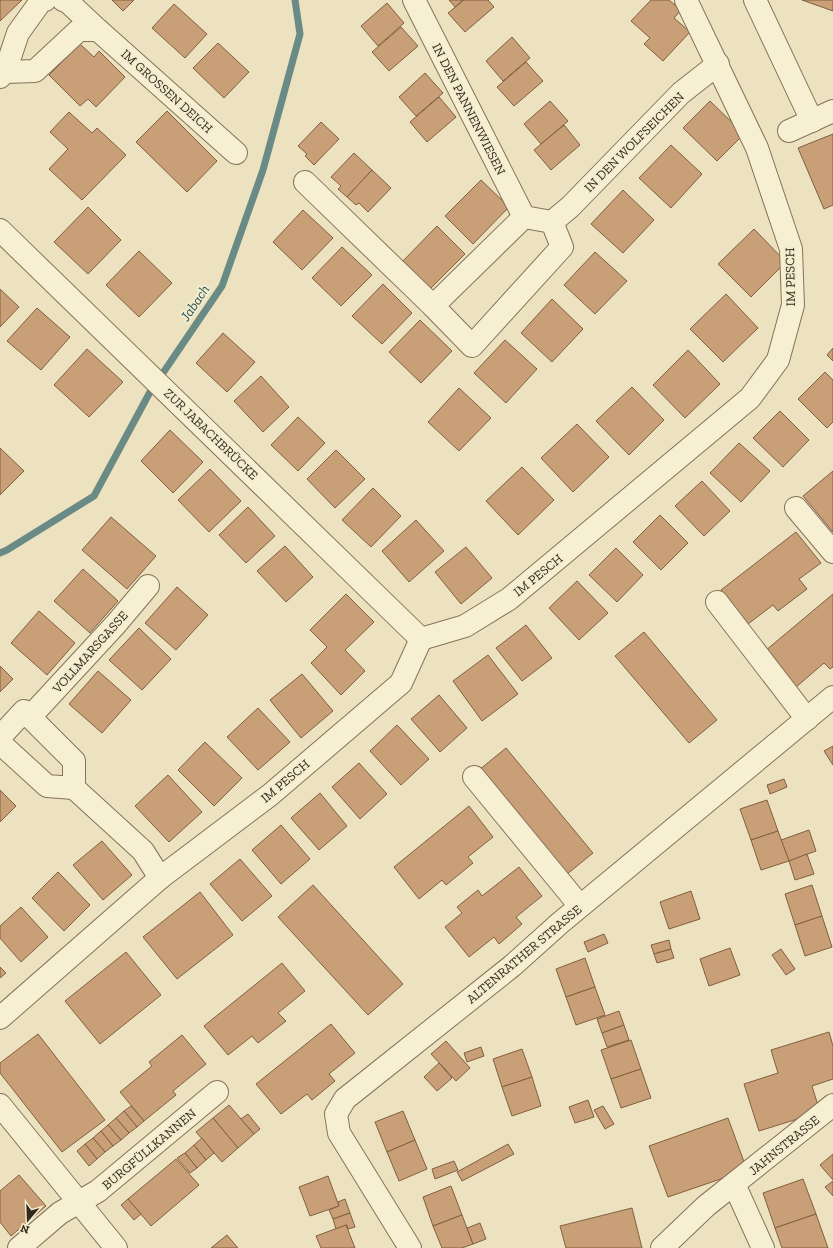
<svg xmlns="http://www.w3.org/2000/svg" width="833" height="1248" font-family="'Zilla Slab',serif">
	<style>
		.lines { fill: none; stroke-linecap: round; stroke-linejoin: round }
		.stream { stroke: #6a8b85; stroke-width: 7 }
		.building { fill: #c89f77; stroke: #825f3f }
		.minor-casing { stroke: #847359; stroke-width: 24 }
		.minor { stroke: #f7efd2; stroke-width: 22 }
		.labels { text-anchor: middle; dominant-baseline: central; stroke-width: 4; stroke-linejoin: round; paint-order: stroke }
		.street-label { font-size: 13px; fill: #34291c; stroke: #f3eccf }
		.water-label { font-size: 14px; font-style: italic; fill: #2c5353; stroke: #f3eccf }
	</style>
	<rect width="100%" height="100%" fill="#ece2c0"/>
	<g class="lines">
		<path class="stream" d="M0 553 7 550 94 496 150 392 222 286 263 170 300 34 295 0"/>
	</g>
	<g class="building">
		<path d="M0 0H22L0 21Z"/>
		<path d="M112 0H134L123 11Z"/>
		<path d="M449 0H463L455 7Z"/>
		<path d="M464 0H488L494 7 465 32 448 13Z"/>
		<path d="M651 0H669L681 10 674 18 690 32 663 61 644 44 650 38 631 21Z"/>
		<path d="M802 0H833V11Z"/>
		<path d="M387 3 404 23 378 46 361 26Z"/>
		<path d="M174 4 207 34 185 58 152 28Z"/>
		<path d="M401 27 418 46 389 71 372 52Z"/>
		<path d="M512 37 530 58 503 81 486 61Z"/>
		<path d="M218 43 249 72 224 98 193 68Z"/>
		<path d="M80 44 94 57 99 51 125 77 96 107 88 99 80 106 49 75Z"/>
		<path d="M526 62 543 81 514 106 497 87Z"/>
		<path d="M425 73 443 93 416 116 399 97Z"/>
		<path d="M439 97 456 117 427 142 410 122Z"/>
		<path d="M550 101 568 121 541 144 524 124Z"/>
		<path d="M710 101 744 134 717 161 683 128Z"/>
		<path d="M167 111 217 161 187 192 136 142Z"/>
		<path d="M69 112 92 133 97 128 126 155 82 200 49 169 68 149 50 132Z"/>
		<path d="M321 122 339 139 314 165 305 156 307 154 298 146Z"/>
		<path d="M564 125 580 145 551 170 534 150Z"/>
		<path d="M833 134V205L824 209 798 148Z"/>
		<path d="M671 145 702 174 671 208 639 178Z"/>
		<path d="M354 153 372 170 347 197 338 189 341 186 331 177Z"/>
		<path d="M372 170 391 188 368 212 359 203 356 205 347 197Z"/>
		<path d="M481 180 509 207 473 244 445 216Z"/>
		<path d="M623 190 654 220 623 253 591 224Z"/>
		<path d="M88 207 121 240 88 274 54 242Z"/>
		<path d="M303 210 333 238 302 270 273 242Z"/>
		<path d="M437 226 465 254 429 290 401 263Z"/>
		<path d="M754 229 786 262 751 297 718 264Z"/>
		<path d="M342 247 372 275 341 306 312 278Z"/>
		<path d="M139 251 172 283 139 317 106 285Z"/>
		<path d="M595 252 627 281 595 314 564 285Z"/>
		<path d="M383 284 412 313 382 344 352 316Z"/>
		<path d="M0 289 19 307 0 327Z"/>
		<path d="M726 294 758 328 723 362 690 329Z"/>
		<path d="M552 299 583 329 552 362 521 333Z"/>
		<path d="M37 308 70 337 41 370 7 341Z"/>
		<path d="M420 320 452 351 421 383 389 352Z"/>
		<path d="M223 333 255 362 227 392 196 363Z"/>
		<path d="M505 340 537 369 506 403 474 373Z"/>
		<path d="M833 348V361L827 355Z"/>
		<path d="M87 349 123 382 89 417 54 385Z"/>
		<path d="M688 350 720 384 685 418 653 385Z"/>
		<path d="M825 372 833 380V422L827 428 798 399Z"/>
		<path d="M261 376 289 407 263 432 234 401Z"/>
		<path d="M632 387 664 420 629 455 596 421Z"/>
		<path d="M459 388 491 418 459 451 428 422Z"/>
		<path d="M780 411 809 440 783 467 753 438Z"/>
		<path d="M298 417 325 443 298 471 271 445Z"/>
		<path d="M577 424 609 457 573 492 541 458Z"/>
		<path d="M170 430 203 462 173 493 141 461Z"/>
		<path d="M739 443 770 471 741 502 710 473Z"/>
		<path d="M0 448 24 471 0 495Z"/>
		<path d="M336 450 365 479 335 508 307 479Z"/>
		<path d="M522 467 554 500 518 535 486 501Z"/>
		<path d="M210 469 241 501 209 532 178 500Z"/>
		<path d="M833 471V532L803 496Z"/>
		<path d="M702 481 730 511 704 536 675 506Z"/>
		<path d="M373 488 401 516 371 547 342 520Z"/>
		<path d="M248 507 275 536 246 563 219 535Z"/>
		<path d="M660 515 688 543 661 570 633 542Z"/>
		<path d="M111 517 156 556 127 589 82 550Z"/>
		<path d="M416 520 444 551 409 582 382 551Z"/>
		<path d="M796 532 821 563 799 579 807 589 778 611 773 605 748 624 721 590Z"/>
		<path d="M285 546 313 577 286 602 257 571Z"/>
		<path d="M466 547 492 578 461 604 435 572Z"/>
		<path d="M616 548 643 575 617 602 589 575Z"/>
		<path d="M83 569 118 601 90 633 54 601Z"/>
		<path d="M577 581 608 613 579 640 549 608Z"/>
		<path d="M177 587 208 615 176 650 145 623Z"/>
		<path d="M346 594 374 622 345 650 365 671 341 695 311 663 327 647 310 630Z"/>
		<path d="M833 594V667L830 669 824 663 795 688 765 651Z"/>
		<path d="M39 611 75 643 47 675 11 643Z"/>
		<path d="M526 625 552 658 522 681 496 648Z"/>
		<path d="M139 628 171 659 142 690 109 660Z"/>
		<path d="M644 632 717 720 689 743 615 656Z"/>
		<path d="M488 655 518 694 482 721 453 681Z"/>
		<path d="M0 666 13 679 0 692Z"/>
		<path d="M98 671 131 700 102 733 69 704Z"/>
		<path d="M302 674 333 711 301 738 270 700Z"/>
		<path d="M439 695 467 728 440 752 411 719Z"/>
		<path d="M258 708 290 742 258 770 227 737Z"/>
		<path d="M397 725 429 759 401 785 370 751Z"/>
		<path d="M205 742 242 778 214 806 178 770Z"/>
		<path d="M833 746V765L824 751Z"/>
		<path d="M506 748 593 853 566 875 479 770Z"/>
		<path d="M359 763 387 794 360 819 332 787Z"/>
		<path d="M168 775 202 812 169 842 135 806Z"/>
		<path d="M784 779 787 787 770 794 767 785Z"/>
		<path d="M0 790 16 806 0 822Z"/>
		<path d="M320 793 347 826 319 850 291 818Z"/>
		<path d="M767 800 778 831 751 840 740 809Z"/>
		<path d="M469 806 493 837 468 857 473 863 446 885 442 880 419 899 394 867Z"/>
		<path d="M281 825 310 859 281 884 252 850Z"/>
		<path d="M809 830 816 851 789 861 781 840Z"/>
		<path d="M778 831 789 861 761 870 751 840Z"/>
		<path d="M102 841 132 875 103 900 73 865Z"/>
		<path d="M807 854 814 874 795 880 789 861Z"/>
		<path d="M240 859 272 896 242 921 210 884Z"/>
		<path d="M519 867 542 896 516 917 522 924 499 944 494 937 469 957 445 927 462 913 457 907 478 890 482 896Z"/>
		<path d="M58 872 90 905 64 931 32 898Z"/>
		<path d="M313 885 403 984 368 1015 278 917Z"/>
		<path d="M812 885 822 916 795 925 785 894Z"/>
		<path d="M691 891 700 919 669 929 660 902Z"/>
		<path d="M200 892 233 935 177 979 143 937Z"/>
		<path d="M21 907 48 937 21 962 0 938V926Z"/>
		<path d="M822 916 832 947 805 956 795 925Z"/>
		<path d="M604 934 608 943 588 952 584 942Z"/>
		<path d="M669 940 671 949 654 954 651 945Z"/>
		<path d="M730 948 740 975 709 986 700 959Z"/>
		<path d="M671 949 674 958 657 963 654 954Z"/>
		<path d="M781 949 795 969 786 975 772 955Z"/>
		<path d="M126 952 161 995 100 1044 65 1001Z"/>
		<path d="M585 958 595 987 566 997 556 969Z"/>
		<path d="M282 963 305 991 278 1013 286 1021 258 1043 252 1036 228 1055 204 1026Z"/>
		<path d="M0 967 6 973 0 978Z"/>
		<path d="M595 987 605 1015 576 1025 566 997Z"/>
		<path d="M619 1011 624 1025 602 1033 597 1019Z"/>
		<path d="M331 1024 355 1053 329 1074 335 1081 312 1100 307 1094 281 1114 256 1084Z"/>
		<path d="M624 1025 629 1040 607 1047 602 1033Z"/>
		<path d="M829 1032 833 1046V1079L812 1086 820 1112 759 1131 744 1084 778 1073 771 1050Z"/>
		<path d="M38 1034 105 1120 62 1152 0 1073V1063Z"/>
		<path d="M182 1035 206 1064 173 1091 176 1095 144 1121 120 1092 152 1066 149 1062Z"/>
		<path d="M631 1040 641 1069 611 1079 601 1050Z"/>
		<path d="M446 1041 470 1068 456 1081 431 1054Z"/>
		<path d="M481 1047 484 1056 467 1062 464 1053Z"/>
		<path d="M522 1049 532 1077 502 1087 493 1059Z"/>
		<path d="M439 1063 452 1078 437 1091 424 1077Z"/>
		<path d="M641 1069 651 1098 621 1108 611 1079Z"/>
		<path d="M532 1077 541 1106 512 1116 502 1087Z"/>
		<path d="M588 1100 594 1117 575 1123 569 1107Z"/>
		<path d="M229 1105 254 1134 238 1148 213 1118Z"/>
		<path d="M131 1106 144 1121 137 1127 124 1111Z"/>
		<path d="M603 1106 614 1124 605 1129 594 1110Z"/>
		<path d="M124 1111 137 1127 129 1133 116 1118Z"/>
		<path d="M403 1111 415 1140 387 1152 375 1122Z"/>
		<path d="M248 1114 260 1129 254 1134 241 1119Z"/>
		<path d="M116 1118 129 1133 121 1140 108 1125Z"/>
		<path d="M213 1118 238 1148 222 1162 196 1132Z"/>
		<path d="M728 1118 747 1170 668 1197 649 1146Z"/>
		<path d="M108 1125 121 1140 113 1146 101 1131Z"/>
		<path d="M101 1131 113 1146 105 1152 93 1138Z"/>
		<path d="M93 1138 105 1152 97 1159 85 1144Z"/>
		<path d="M202 1138 214 1153 206 1160 194 1145Z"/>
		<path d="M415 1140 427 1169 399 1181 387 1152Z"/>
		<path d="M85 1144 97 1159 89 1166 77 1151Z"/>
		<path d="M508 1144 514 1154 462 1181 457 1172Z"/>
		<path d="M194 1145 206 1160 197 1168 185 1153Z"/>
		<path d="M185 1153 197 1168 190 1173 177 1158Z"/>
		<path d="M833 1154V1180L820 1165Z"/>
		<path d="M176 1159 199 1185 151 1226 128 1199Z"/>
		<path d="M454 1161 458 1170 435 1179 432 1169Z"/>
		<path d="M19 1175 46 1206 11 1236 0 1222V1191Z"/>
		<path d="M328 1176 339 1206 310 1216 299 1187Z"/>
		<path d="M803 1179 816 1214 775 1228 763 1193Z"/>
		<path d="M833 1181V1196L825 1187Z"/>
		<path d="M451 1186 462 1215 433 1226 423 1197Z"/>
		<path d="M128 1199 141 1214 134 1220 121 1205Z"/>
		<path d="M345 1199 350 1213 333 1219 329 1210 339 1206 338 1202Z"/>
		<path d="M632 1208 642 1248H566L560 1226Z"/>
		<path d="M350 1213 355 1227 348 1229 347 1225 336 1229 333 1219Z"/>
		<path d="M816 1214 828 1248H782L775 1228Z"/>
		<path d="M462 1215 473 1244 462 1248H442L433 1226Z"/>
		<path d="M480 1223 486 1239 473 1244 467 1228Z"/>
		<path d="M346 1225 355 1248H321L316 1236Z"/>
		<path d="M227 1235 238 1248H211Z"/>
	</g>
	<g class="lines">
		<defs>
			<g id="minor">
				<path d="M63 0 68 2 98 30"/>
				<path d="M414 0 524 217"/>
				<path d="M755 0 812 121"/>
				<path d="M5 72 18 33 41 1 45 0"/>
				<path d="M0 77 5 72 35 71 79 30H98L236 153"/>
				<path d="M789 131 833 111"/>
				<path d="M305 182 433 306"/>
				<path d="M552 222 562 247 472 346 433 306 524 217 552 222 570 207 681 93 718 64"/>
				<path d="M0 230 421 639"/>
				<path d="M796 508 833 552"/>
				<path d="M717 602 807 719"/>
				<path d="M30 717 116 624 148 586"/>
				<path d="M0 737 24 711 74 761V788L47 786 0 743"/>
				<path d="M474 777 580 906"/>
				<path d="M74 788 143 851 160 878"/>
				<path d="M0 1018 160 878 270 795 401 683 421 639 465 626 509 599 750 398 778 360 793 305 791 249 757 148 686 0"/>
				<path d="M0 1105 116 1248"/>
				<path d="M734 1184 763 1248"/>
				<path d="M19 1248 60 1213 98 1191 217 1092"/>
				<path d="M410 1248 339 1133 336 1114 345 1099 512 966 560 923 833 697"/>
				<path d="M662 1248 706 1206 833 1105"/>
			</g>
		</defs>
		<use href="#minor" class="minor-casing"/>
		<use href="#minor" class="minor"/>
	</g>
	<g class="labels">
		<g class="street-label">
			<text transform="translate(167 91) rotate(42)">IM GROSSEN DEICH</text>
			<text transform="translate(469 109) rotate(63)">IN DEN PANNENWIESEN</text>
			<text transform="translate(634 142) rotate(-45)">IN DEN WOLFSEICHEN</text>
			<text transform="translate(790 277) rotate(-91)">IM PESCH</text>
			<text transform="translate(211 434) rotate(44)">ZUR JABACHBRÜCKE</text>
			<text transform="translate(538 575) rotate(-39)">IM PESCH</text>
			<text transform="translate(90 652) rotate(-48)">VOLLMARSGASSE</text>
			<text transform="translate(285 781) rotate(-40)">IM PESCH</text>
			<text transform="translate(524 954) rotate(-40)">ALTENRATHER STRASSE</text>
			<text transform="translate(784 1145) rotate(-39)">JAHNSTRASSE</text>
			<text transform="translate(149 1149) rotate(-40)">BURGFÜLLKANNEN</text>
		</g>
		<g class="water-label">
			<text transform="translate(195 303) rotate(-56)">Jabach</text>
		</g>
	</g>
	<g transform="translate(28 1220) rotate(199)" stroke="#f3eccf" stroke-width="3" paint-order="stroke">
	<path d="M0-3L7 15L0 10L-7 15Z" fill="#34291c"/>
	<text y="-6" font-size="11" font-weight="bold" text-anchor="middle" fill="#34291c">N</text>
	</g>
</svg>
